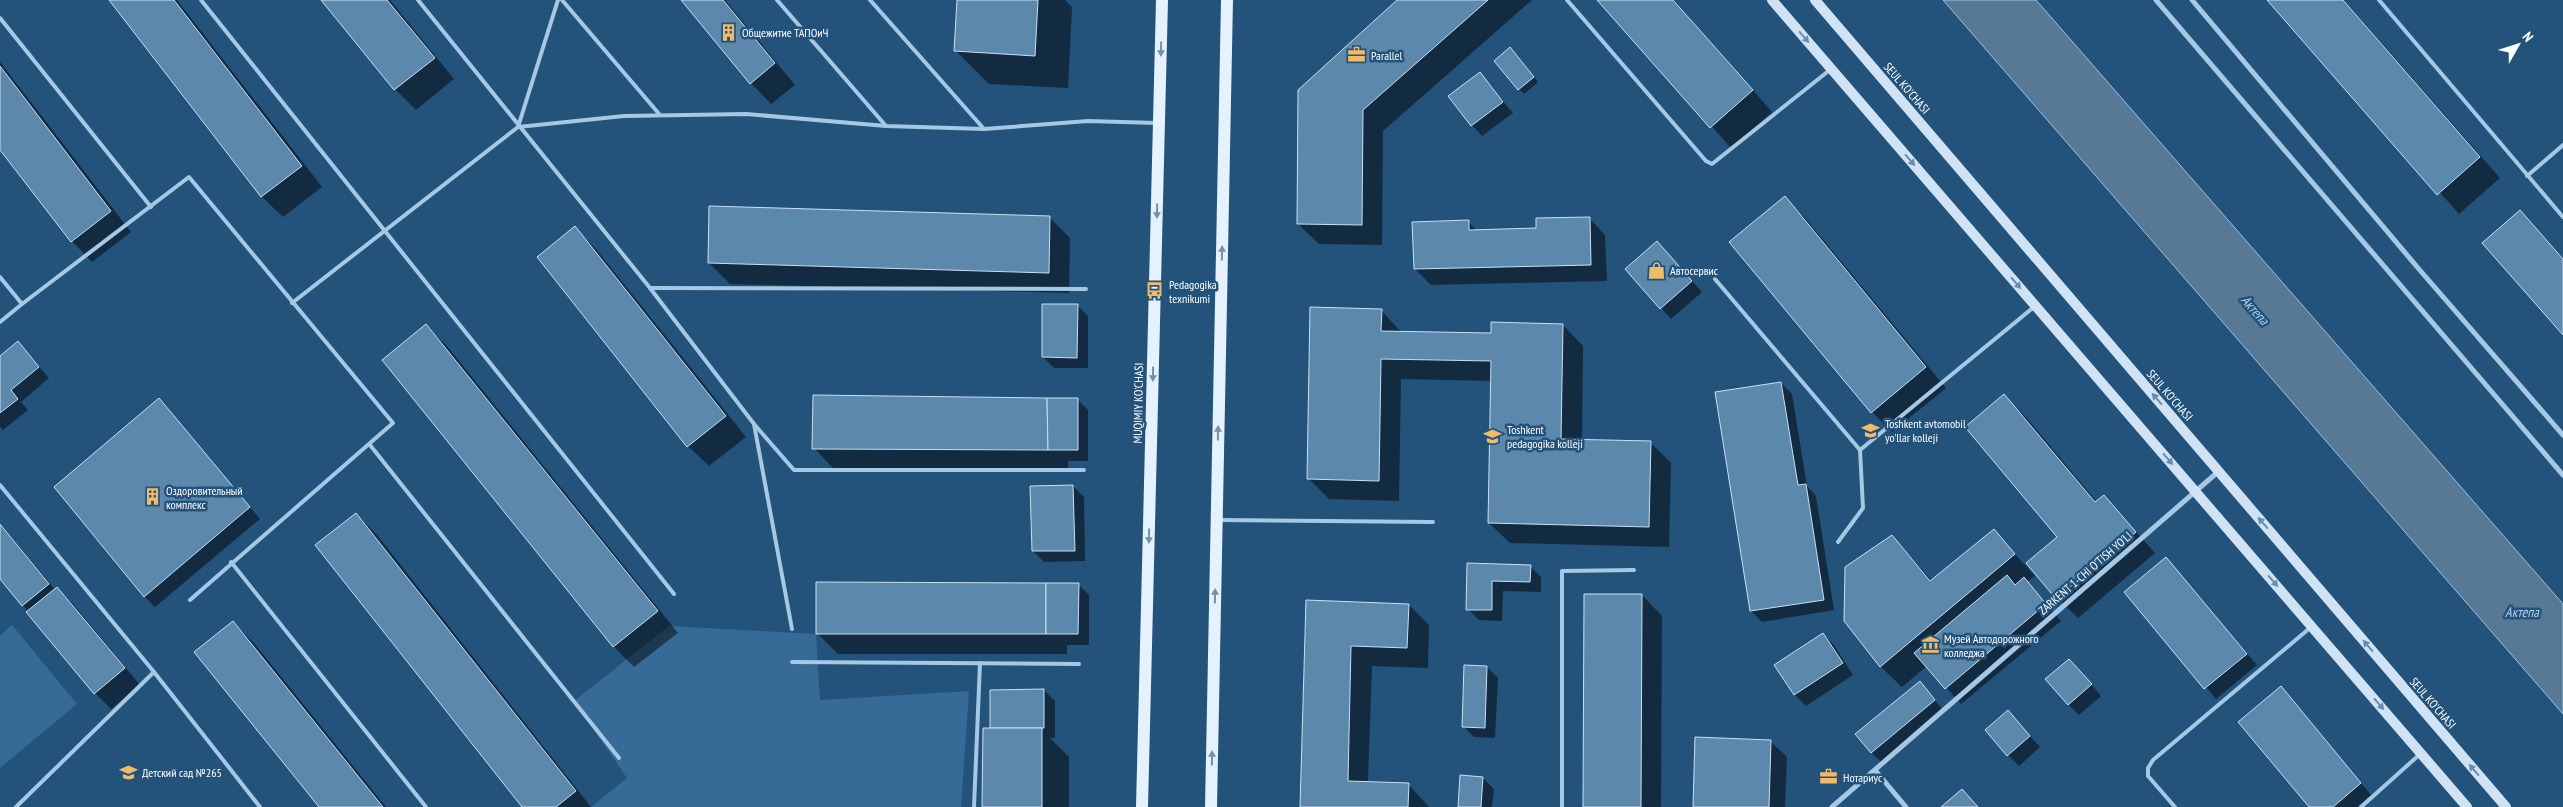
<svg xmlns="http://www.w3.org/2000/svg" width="2563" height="807" font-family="'PT Sans Narrow',sans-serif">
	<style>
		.green { fill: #366b97 }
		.water { fill: #577996; stroke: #99c4e5 }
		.shadow { fill: #0007 }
		.building { fill: #5c88ac; stroke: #c8e0f4 }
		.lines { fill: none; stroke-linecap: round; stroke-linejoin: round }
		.lane { stroke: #a5c8e4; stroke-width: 4 }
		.street { stroke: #a5c8e4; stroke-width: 5 }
		.secondary { stroke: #cfe3f4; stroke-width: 10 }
		.primary { stroke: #e5f1fc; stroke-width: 12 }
		.oneway { fill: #688cab }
		.oneway2 { fill: #7192ae }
		.labels { text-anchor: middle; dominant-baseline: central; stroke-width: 5; stroke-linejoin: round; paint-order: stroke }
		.poi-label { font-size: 12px; fill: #fff; stroke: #23527a; text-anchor: start }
		.street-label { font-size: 12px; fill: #fff; stroke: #23527a }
		.water-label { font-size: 14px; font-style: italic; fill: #b0d2ec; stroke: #23527a }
	</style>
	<rect width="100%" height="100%" fill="#23527a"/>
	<g class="green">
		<path d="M12 625 77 704 0 768V636Z"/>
		<path d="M669 626 816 634 820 700 969 691 961 807H591L627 778 574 701Z"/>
	</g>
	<path class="water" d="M1943 0H2036L2563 604V714Z"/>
	<g class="shadow">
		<path d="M111 0H177L322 187 283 217 262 197Z"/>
		<path d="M322 0H390L454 79 416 110 395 89Z"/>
		<path d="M682 0H725L795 85 771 104 751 83Z"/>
		<path d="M958 0H1065L1072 7 1068 88 989 84 955 50Z"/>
		<path d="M1399 0H1532L1383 131 1382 245 1319 244 1298 224Z"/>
		<path d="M1599 0H1674L1772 112 1731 148Z"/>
		<path d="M2269 0H2344L2500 178 2459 214Z"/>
		<path d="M1515 54 1538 82 1524 94 1519 89Z"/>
		<path d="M0 62 131 232 92 262 72 241 0 148Z"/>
		<path d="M1480 74 1513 113 1482 136 1472 125Z"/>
		<path d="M1785 198 1805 218 1946 388 1892 432 1872 412Z"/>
		<path d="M2520 211 2563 258V334Z"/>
		<path d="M1049 217 1070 238 1069 293 730 284 709 263Z"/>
		<path d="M1589 218 1605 235 1607 281 1431 285 1415 269 1468 221 1477 231 1537 229Z"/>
		<path d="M575 228 596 249 746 437 709 466 688 446Z"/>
		<path d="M1667 253 1702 292 1671 319 1661 308Z"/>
		<path d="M1077 305 1088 316V368H1054L1043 357Z"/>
		<path d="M1381 310 1402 333 1492 334 1563 325 1583 346 1582 440 1650 442 1671 463 1669 547 1510 543 1489 523 1492 381 1401 379 1399 501 1329 499 1308 478Z"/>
		<path d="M426 326 447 346 678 633 634 667 614 647 383 360Z"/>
		<path d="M18 343 49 378 21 402 28 410 3 430 0 427V358Z"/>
		<path d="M1781 383 1792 394 1807 486 1816 496 1834 610 1762 622 1751 611Z"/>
		<path d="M2004 396 2025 416 2097 502 2104 496 2155 553 2078 618 2057 598 2058 537Z"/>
		<path d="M159 399 260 519 155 607 144 596Z"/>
		<path d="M1077 399 1088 410V461H1068V470L834 469 814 448Z"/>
		<path d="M1073 486 1084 497 1085 561 1044 562 1033 551Z"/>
		<path d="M356 514 377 535 591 807H523Z"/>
		<path d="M0 523 55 590 57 588 73 604 140 685 111 709 95 693 0 577Z"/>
		<path d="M1994 531 2035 576 2027 582 2061 621 1961 704 1927 666 1902 687 1881 667 1845 621 1892 536 1932 581Z"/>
		<path d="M2166 559 2257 665 2216 699 2125 592Z"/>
		<path d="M1468 565 1530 566 1541 577V592L1503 591 1502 621 1479 620 1468 609Z"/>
		<path d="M1078 584 1089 595V645H1067V654H838L817 633Z"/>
		<path d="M1642 595 1662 616 1661 807H1584Z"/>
		<path d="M1307 602 1409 605 1429 625 1428 668 1372 666 1368 783 1408 784 1429 807H1302Z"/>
		<path d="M233 622 254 643 386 807H321Z"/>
		<path d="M1823 634 1834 645 1853 675 1806 706 1795 695 1776 665Z"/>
		<path d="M1487 667 1498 678 1495 738 1474 737 1463 726Z"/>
		<path d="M2080 671 2101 696 2079 715 2068 704Z"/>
		<path d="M1920 683 1945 712 1882 763 1871 752Z"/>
		<path d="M1044 690 1055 701V738H1050L1069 757V807H983L993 729Z"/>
		<path d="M2292 699 2371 795 2357 807H2311Z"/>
		<path d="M2008 712 2040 747 2019 766 2008 755Z"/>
		<path d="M1770 741 1787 757 1785 807H1694Z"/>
		<path d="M1483 778 1494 789 1492 807H1459Z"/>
	</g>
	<g class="building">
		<path d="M109 0H174L302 166 261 197Z"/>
		<path d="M321 0H387L435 58 394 90Z"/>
		<path d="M681 0H723L775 63 750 84Z"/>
		<path d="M957 0H1038L1035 56 954 51Z"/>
		<path d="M1397 0H1488L1363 110 1362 225 1297 224 1298 90Z"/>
		<path d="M1597 0H1673L1753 90 1710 128Z"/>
		<path d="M2267 0H2343L2480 157 2437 195Z"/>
		<path d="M1510 47 1534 77 1518 90 1494 61Z"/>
		<path d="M0 66 111 211 71 242 0 150Z"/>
		<path d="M1480 72 1503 102 1471 126 1448 96Z"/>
		<path d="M1785 196 1926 367 1871 413 1729 242Z"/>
		<path d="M709 206 1050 216 1049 273 708 263Z"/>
		<path d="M2520 210 2563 259V335L2482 243Z"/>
		<path d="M1590 217 1591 265 1414 269 1412 222 1469 220V230L1536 228V218Z"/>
		<path d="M575 226 726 416 687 447 537 257Z"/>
		<path d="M1657 241 1692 281 1660 309 1625 269Z"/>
		<path d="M1042 304H1078L1077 358 1042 357Z"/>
		<path d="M1310 307 1382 309 1381 331 1491 333V322L1563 324 1561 439 1651 441 1649 527 1488 523 1491 361 1381 359 1379 481 1307 479Z"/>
		<path d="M426 324 658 611 613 647 382 360Z"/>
		<path d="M18 341 39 367 11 390 18 399 0 413V356Z"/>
		<path d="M1781 382 1798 485 1806 484 1824 600 1750 611 1715 392Z"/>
		<path d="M2004 394 2095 502 2104 495 2136 532 2056 599 2026 563 2057 537 1965 427Z"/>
		<path d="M813 395 1047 398 1048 450 812 449Z"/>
		<path d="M159 398 250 507 144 597 54 487Z"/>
		<path d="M1047 398H1078V450H1048Z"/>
		<path d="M1073 485 1075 551H1032L1030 486Z"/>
		<path d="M356 513 576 791 556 807H522L315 545Z"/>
		<path d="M0 524 49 584 22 606 0 579Z"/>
		<path d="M1994 529 2015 554 1880 667 1844 621 1845 567 1892 535 1930 581Z"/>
		<path d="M2166 557 2247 654 2204 689 2124 592Z"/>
		<path d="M1467 563 1531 565 1530 582 1492 581V610H1466Z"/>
		<path d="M2007 575 2015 585 2024 577 2046 604 1945 689 1914 653Z"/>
		<path d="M816 582 1046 583V634H816Z"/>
		<path d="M1046 583H1079L1078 634H1046Z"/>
		<path d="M57 587 125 668 94 694 26 612Z"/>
		<path d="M1584 594H1642L1641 807H1583Z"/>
		<path d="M1306 600 1409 604 1407 648 1351 646 1348 781 1409 783 1408 807H1300Z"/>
		<path d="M233 621 383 807H319L194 652Z"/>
		<path d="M1823 633 1843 663 1794 695 1774 665Z"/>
		<path d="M2069 659 2092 684 2068 705 2045 679Z"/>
		<path d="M1464 665 1487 666 1485 728 1462 727Z"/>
		<path d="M1920 681 1935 700 1871 753 1855 734Z"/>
		<path d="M2281 686 2361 783 2333 807H2309L2238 722Z"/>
		<path d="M1044 689V728H990V690Z"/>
		<path d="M2008 710 2030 736 2007 756 1985 730Z"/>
		<path d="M983 728H1042V807H982Z"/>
		<path d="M1695 737 1771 740 1769 807H1693Z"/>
		<path d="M1460 775 1483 777 1481 807H1458Z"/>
		<path d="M1962 789 1978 807H1941Z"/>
	</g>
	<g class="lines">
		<g class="lane">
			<path d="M201 0 674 594"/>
			<path d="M418 0 650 288 754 424 792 629"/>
			<path d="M562 0 660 115"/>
			<path d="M777 0 886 126"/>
			<path d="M870 0 984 129"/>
			<path d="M1567 0 1706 161 1712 164 1831 69"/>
			<path d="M2379 0 2563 217"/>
			<path d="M0 18 151 207"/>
			<path d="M518 127 558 0"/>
			<path d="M2527 176 2563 145"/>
			<path d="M0 277 22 304 189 177 393 423 190 600"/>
			<path d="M1715 279 1860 450"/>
			<path d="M650 288 1086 289"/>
			<path d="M292 303 518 127 624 116 746 114 886 126 984 129 1088 121 1157 123"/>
			<path d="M0 322 22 304"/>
			<path d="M754 424 794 470H1084"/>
			<path d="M370 445 619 758"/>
			<path d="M0 485 154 672 260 807"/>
			<path d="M1219 520 1433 522"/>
			<path d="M1838 542 1863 508 1860 450 2035 306"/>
			<path d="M231 562 426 807"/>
			<path d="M792 662 1079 664"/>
			<path d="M16 807 154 672"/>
			<path d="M974 807 980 663"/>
			<path d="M1562 807V571L1634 570"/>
			<path d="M2175 807 2148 776V768L2153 760 2311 627"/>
			<path d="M2361 807 2419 755"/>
		</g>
		<g class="street">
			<path d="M2156 0 2563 475"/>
			<path d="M2192 0 2418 268 2563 435"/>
			<path d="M1875 770 1906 807"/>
			<path d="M1832 807 2219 471"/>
		</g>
		<g class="secondary">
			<path d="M1772 0 2467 807"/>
			<path d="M1815 0 2506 807"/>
		</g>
		<g class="primary">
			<path d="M1142 807 1162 0"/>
			<path d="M1211 807 1227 0"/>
		</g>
	</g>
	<defs><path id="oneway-solid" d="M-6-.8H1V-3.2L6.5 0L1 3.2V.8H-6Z" transform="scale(1.25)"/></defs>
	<g class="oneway">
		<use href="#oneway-solid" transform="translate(1804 37) rotate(49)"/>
		<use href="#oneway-solid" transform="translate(1910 160) rotate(49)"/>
		<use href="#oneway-solid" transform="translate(2016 283) rotate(49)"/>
		<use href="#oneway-solid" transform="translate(2157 399) rotate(-131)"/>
		<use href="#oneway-solid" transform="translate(2168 459) rotate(49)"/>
		<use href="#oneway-solid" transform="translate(2263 523) rotate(-131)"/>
		<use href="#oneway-solid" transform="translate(2273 581) rotate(49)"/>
		<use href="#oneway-solid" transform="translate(2368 646) rotate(-131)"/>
		<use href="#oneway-solid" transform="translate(2379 704) rotate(49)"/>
		<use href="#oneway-solid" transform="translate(2474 770) rotate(-131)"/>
	</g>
	<g class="oneway2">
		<use href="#oneway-solid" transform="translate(1161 49) rotate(91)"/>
		<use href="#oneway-solid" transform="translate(1157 211) rotate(91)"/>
		<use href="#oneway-solid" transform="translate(1222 253) rotate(-89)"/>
		<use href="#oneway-solid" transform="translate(1153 374) rotate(91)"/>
		<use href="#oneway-solid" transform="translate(1218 433) rotate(-89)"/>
		<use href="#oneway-solid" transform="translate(1149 536) rotate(91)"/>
		<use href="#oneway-solid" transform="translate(1215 596) rotate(-89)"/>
		<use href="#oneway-solid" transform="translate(1212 758) rotate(-89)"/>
	</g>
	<defs>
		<symbol id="building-bare" viewBox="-9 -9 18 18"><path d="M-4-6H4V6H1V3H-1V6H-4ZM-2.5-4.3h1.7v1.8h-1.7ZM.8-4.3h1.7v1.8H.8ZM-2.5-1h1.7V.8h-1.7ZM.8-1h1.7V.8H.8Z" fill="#efbb69" stroke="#23527a" stroke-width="2.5" paint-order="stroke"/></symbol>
		<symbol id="office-bare" viewBox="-9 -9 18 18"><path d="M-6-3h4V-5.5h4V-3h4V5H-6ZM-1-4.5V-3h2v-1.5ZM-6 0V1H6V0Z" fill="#efbb69" stroke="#23527a" stroke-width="2.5" paint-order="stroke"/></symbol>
		<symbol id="shop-bare" viewBox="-9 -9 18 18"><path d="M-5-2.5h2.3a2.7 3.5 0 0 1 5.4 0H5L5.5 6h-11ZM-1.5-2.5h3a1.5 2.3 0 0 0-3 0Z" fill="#efbb69" stroke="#23527a" stroke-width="2.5" paint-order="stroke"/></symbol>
		<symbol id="bus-bare" viewBox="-9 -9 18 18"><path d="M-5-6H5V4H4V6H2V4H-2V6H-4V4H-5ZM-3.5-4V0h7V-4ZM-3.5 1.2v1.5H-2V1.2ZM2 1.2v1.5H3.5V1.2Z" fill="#efbb69" stroke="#23527a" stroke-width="2.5" paint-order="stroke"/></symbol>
		<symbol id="university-bare" viewBox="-9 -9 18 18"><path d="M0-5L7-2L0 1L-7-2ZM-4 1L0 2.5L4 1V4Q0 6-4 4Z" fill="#efbb69" stroke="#23527a" stroke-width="2.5" paint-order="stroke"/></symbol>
		<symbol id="museum-bare" viewBox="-9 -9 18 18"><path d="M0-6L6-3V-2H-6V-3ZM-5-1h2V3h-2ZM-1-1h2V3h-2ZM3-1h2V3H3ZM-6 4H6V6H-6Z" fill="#efbb69" stroke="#23527a" stroke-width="2.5" paint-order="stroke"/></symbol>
		<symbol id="school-bare" viewBox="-9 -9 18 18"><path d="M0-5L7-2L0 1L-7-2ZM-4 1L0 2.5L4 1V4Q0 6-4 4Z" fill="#efbb69" stroke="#23527a" stroke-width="2.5" paint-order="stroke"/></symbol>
	</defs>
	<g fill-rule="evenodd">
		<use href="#building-bare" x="716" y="20" width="25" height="25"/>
		<use href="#office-bare" x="1344" y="42" width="25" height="25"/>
		<use href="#shop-bare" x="1644" y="258" width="25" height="25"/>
		<use href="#bus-bare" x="1142" y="278" width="25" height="25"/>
		<use href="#university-bare" x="1858" y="418" width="25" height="25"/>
		<use href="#university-bare" x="1480" y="424" width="25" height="25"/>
		<use href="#building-bare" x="140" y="484" width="25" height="25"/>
		<use href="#museum-bare" x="1918" y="632" width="25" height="25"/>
		<use href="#school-bare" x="116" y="760" width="25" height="25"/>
		<use href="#office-bare" x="1816" y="764" width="25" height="25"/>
	</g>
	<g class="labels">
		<g class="poi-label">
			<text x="742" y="32">Общежитие ТАПОиЧ</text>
			<text x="1371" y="55">Parallel</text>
			<text x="1670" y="270">Автосервис</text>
			<text x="1169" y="284">Pedagogika<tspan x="1169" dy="14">texnikumi</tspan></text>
			<text x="1885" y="423">Toshkent avtomobil<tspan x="1885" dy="14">yo'llar kolleji</tspan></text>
			<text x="1507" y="429">Toshkent<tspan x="1507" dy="14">pedagogika kolleji</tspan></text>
			<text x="166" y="490">Оздоровительный<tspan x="166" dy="14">комплекс</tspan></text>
			<text x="1944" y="638">Музей Автодорожного<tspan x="1944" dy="14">колледжа</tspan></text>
			<text x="142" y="772">Детский сад №265</text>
			<text x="1843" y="777">Нотариус</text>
		</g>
		<g class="street-label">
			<text transform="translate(1907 88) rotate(49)">SEUL KO'CHASI</text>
			<text transform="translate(2170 395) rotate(49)">SEUL KO'CHASI</text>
			<text transform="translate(1138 403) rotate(-89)">MUQIMIY KO'CHASI</text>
			<text transform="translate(2085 573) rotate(-41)">ZARKENT 1-CHI O'TISH YO'LI</text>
			<text transform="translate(2433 703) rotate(49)">SEUL KO'CHASI</text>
		</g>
		<g class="water-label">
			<text transform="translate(2255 310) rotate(49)">Актепа</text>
			<text x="2522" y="612">Актепа</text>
		</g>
	</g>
	<g transform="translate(2518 45) rotate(51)" stroke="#23527a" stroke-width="4" paint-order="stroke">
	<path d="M0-4L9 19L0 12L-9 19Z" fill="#ffffff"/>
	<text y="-8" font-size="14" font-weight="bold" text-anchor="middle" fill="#ffffff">N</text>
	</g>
</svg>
